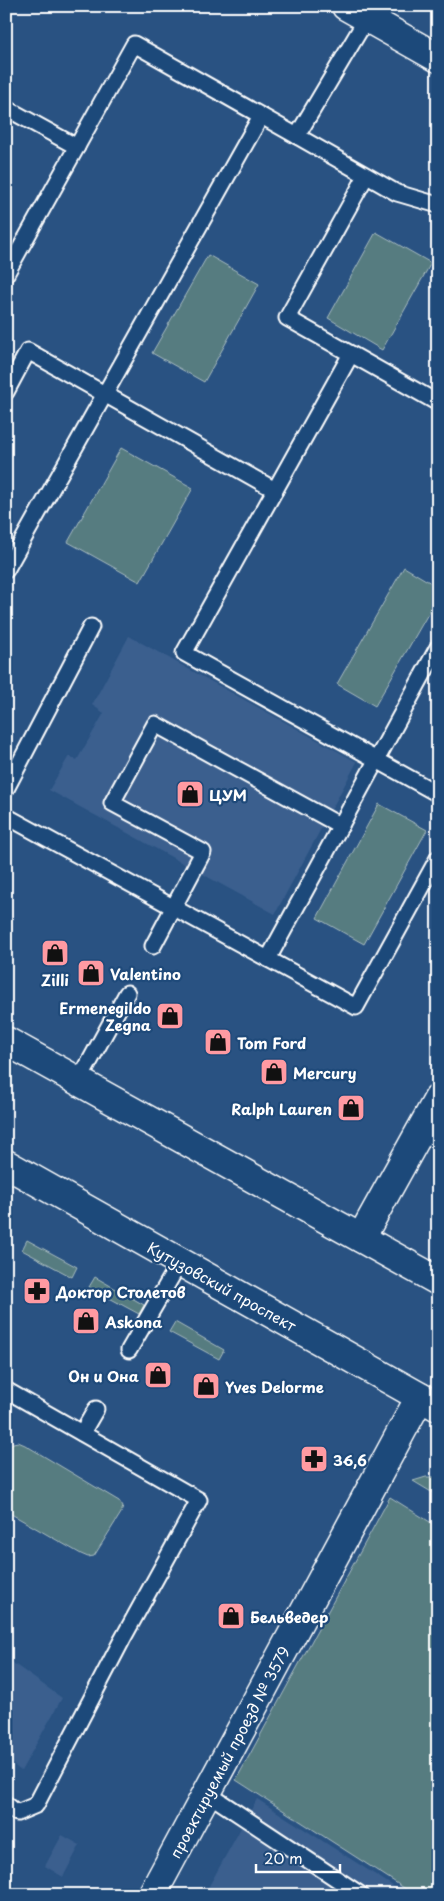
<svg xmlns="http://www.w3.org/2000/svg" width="444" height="1901" font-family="'Playpen Sans',sans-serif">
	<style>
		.built { fill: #3a5f8e }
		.green { fill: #567b80; stroke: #aabdc0 }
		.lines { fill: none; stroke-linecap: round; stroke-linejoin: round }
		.service-casing { stroke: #fff; stroke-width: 19 }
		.minor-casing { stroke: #fff; stroke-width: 31 }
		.tertiary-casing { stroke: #fff; stroke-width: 31 }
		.primary-casing { stroke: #fff; stroke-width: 31 }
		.service { stroke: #1f4a7a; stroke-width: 15 }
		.minor { stroke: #1f4a7a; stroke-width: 28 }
		.tertiary { stroke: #1f4a7a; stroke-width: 28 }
		.primary { stroke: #1f4a7a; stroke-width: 28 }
		.labels { text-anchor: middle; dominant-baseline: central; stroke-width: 4.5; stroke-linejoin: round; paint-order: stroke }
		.poi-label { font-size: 15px; font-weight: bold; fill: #fff; stroke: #1f4a7a; text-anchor: start }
		.street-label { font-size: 15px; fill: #fff; stroke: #1f4a7a }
	</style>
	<rect width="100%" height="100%" fill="#295282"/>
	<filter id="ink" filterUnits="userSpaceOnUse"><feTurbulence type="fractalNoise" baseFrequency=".02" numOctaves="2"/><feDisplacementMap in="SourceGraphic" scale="10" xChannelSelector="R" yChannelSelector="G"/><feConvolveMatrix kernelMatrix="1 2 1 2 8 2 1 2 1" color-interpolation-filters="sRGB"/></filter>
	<g filter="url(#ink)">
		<g class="built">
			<path d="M129 636 357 762 275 914 49 790 69 756 77 760 104 713 92 705Z"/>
			<path d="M6 1658 62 1698 21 1771 6 1759Z"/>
			<path d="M257 1799 407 1895H204Z"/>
			<path d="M62 1835 80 1845 63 1877 45 1866Z"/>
		</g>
		<g class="green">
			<path d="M376 232 431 263 382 350 328 318Z"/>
			<path d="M208 255 259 284 204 382 152 353Z"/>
			<path d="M121 448 193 488 140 582 68 542Z"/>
			<path d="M404 567 431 583 432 607 375 706 337 684Z"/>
			<path d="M379 804 427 830 364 944 317 918Z"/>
			<path d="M27 1240 77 1267 72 1277 22 1250Z"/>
			<path d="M95 1277 144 1305 139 1314 89 1287Z"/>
			<path d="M175 1322 224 1350 219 1359 169 1332Z"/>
			<path d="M18 1442 25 1445 119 1501 123 1507 121 1513 94 1556 88 1557 81 1554 6 1511V1449L13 1443Z"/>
			<path d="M426 1477H438V1496L413 1481Z"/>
			<path d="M390 1497 438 1527V1895H415L236 1780Z"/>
		</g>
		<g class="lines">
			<defs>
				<g id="service">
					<path d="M367 18 297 136 397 193 438 205"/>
					<path d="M6 108 77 147"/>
					<path d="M6 274 134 44 297 136"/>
					<path d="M351 354 287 318 366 176"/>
					<path d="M6 392 28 351 275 490"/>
					<path d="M438 403 351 354 184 653 438 794"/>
					<path d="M6 570 261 116"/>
					<path d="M6 789 91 627"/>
					<path d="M6 816 268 959 438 647"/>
					<path d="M153 946 203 852 112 803 155 724 341 826"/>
					<path d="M268 959 356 1007 438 858"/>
					<path d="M79 1081 127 993"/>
					<path d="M129 1350 180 1262"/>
					<path d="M6 1390 199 1500 122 1640 36 1805 17 1813 6 1804"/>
					<path d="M82 1433 96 1409"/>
					<path d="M207 1793 361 1895"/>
				</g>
				<g id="minor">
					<path d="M361 1238 438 1099"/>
					<path d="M152 1895 420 1397"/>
				</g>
				<path id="tertiary" d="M346 6 438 58"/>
				<g id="primary">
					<path d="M6 1041 438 1281"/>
					<path d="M6 1164 438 1407"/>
				</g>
			</defs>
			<use href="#service" class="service-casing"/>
			<use href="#minor" class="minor-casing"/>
			<use href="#tertiary" class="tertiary-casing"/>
			<use href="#primary" class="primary-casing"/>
			<use href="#service" class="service"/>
			<use href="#minor" class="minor"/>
			<use href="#tertiary" class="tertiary"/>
			<use href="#primary" class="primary"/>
		</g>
	</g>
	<defs>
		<symbol id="shop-square" viewBox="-11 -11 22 22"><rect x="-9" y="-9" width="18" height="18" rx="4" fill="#ff9aa2" stroke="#1f4a7a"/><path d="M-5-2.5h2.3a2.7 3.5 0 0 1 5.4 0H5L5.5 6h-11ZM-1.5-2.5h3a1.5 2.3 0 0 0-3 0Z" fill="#111"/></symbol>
		<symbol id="pharmacy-square" viewBox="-11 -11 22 22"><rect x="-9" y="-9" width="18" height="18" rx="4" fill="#ff9aa2" stroke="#1f4a7a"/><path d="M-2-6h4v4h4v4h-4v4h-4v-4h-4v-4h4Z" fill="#111"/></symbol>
	</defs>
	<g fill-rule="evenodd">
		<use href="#shop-square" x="174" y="778" width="32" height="32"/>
		<use href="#shop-square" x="39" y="937" width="32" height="32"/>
		<use href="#shop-square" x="75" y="957" width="32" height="32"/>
		<use href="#shop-square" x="154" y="1000" width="32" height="32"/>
		<use href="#shop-square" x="202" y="1026" width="32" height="32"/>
		<use href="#shop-square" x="258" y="1056" width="32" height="32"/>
		<use href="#shop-square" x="335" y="1092" width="32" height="32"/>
		<use href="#pharmacy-square" x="21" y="1275" width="32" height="32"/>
		<use href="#shop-square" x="70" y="1305" width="32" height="32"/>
		<use href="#shop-square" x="142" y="1359" width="32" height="32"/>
		<use href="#shop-square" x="190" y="1370" width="32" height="32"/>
		<use href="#pharmacy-square" x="298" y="1443" width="32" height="32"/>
		<use href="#shop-square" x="215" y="1600" width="32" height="32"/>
	</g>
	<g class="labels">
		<g class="poi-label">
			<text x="209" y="794">ЦУМ</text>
			<text x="110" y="973">Valentino</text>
			<text x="55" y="979" text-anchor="middle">Zilli</text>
			<text x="151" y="1007" text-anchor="end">Ermenegildo<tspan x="151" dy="17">Zegna</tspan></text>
			<text x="237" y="1042">Tom Ford</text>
			<text x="293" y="1072">Mercury</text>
			<text x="332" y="1108" text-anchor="end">Ralph Lauren</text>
			<text x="56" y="1291">Доктор Столетов</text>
			<text x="105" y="1321">Askona</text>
			<text x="139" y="1375" text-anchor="end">Он и Она</text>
			<text x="225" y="1386">Yves Delorme</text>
			<text x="333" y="1459">36,6</text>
			<text x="250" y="1616">Бельведер</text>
		</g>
		<g class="street-label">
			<text transform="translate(222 1286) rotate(29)">Кутузовский проспект</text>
			<text transform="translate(229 1752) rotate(-62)">проектируемый проезд № 3579</text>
		</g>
	</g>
	<rect width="444" height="1901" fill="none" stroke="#1f4a7a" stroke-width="25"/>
	<rect x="12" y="12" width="419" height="1876" fill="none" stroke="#fff" stroke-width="2" filter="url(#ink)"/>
	<path d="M256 1864v8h84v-8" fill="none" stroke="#ffffff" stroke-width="2.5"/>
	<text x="264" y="1864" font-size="15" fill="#ffffff" stroke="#1f4a7a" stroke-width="4" paint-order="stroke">20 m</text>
</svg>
